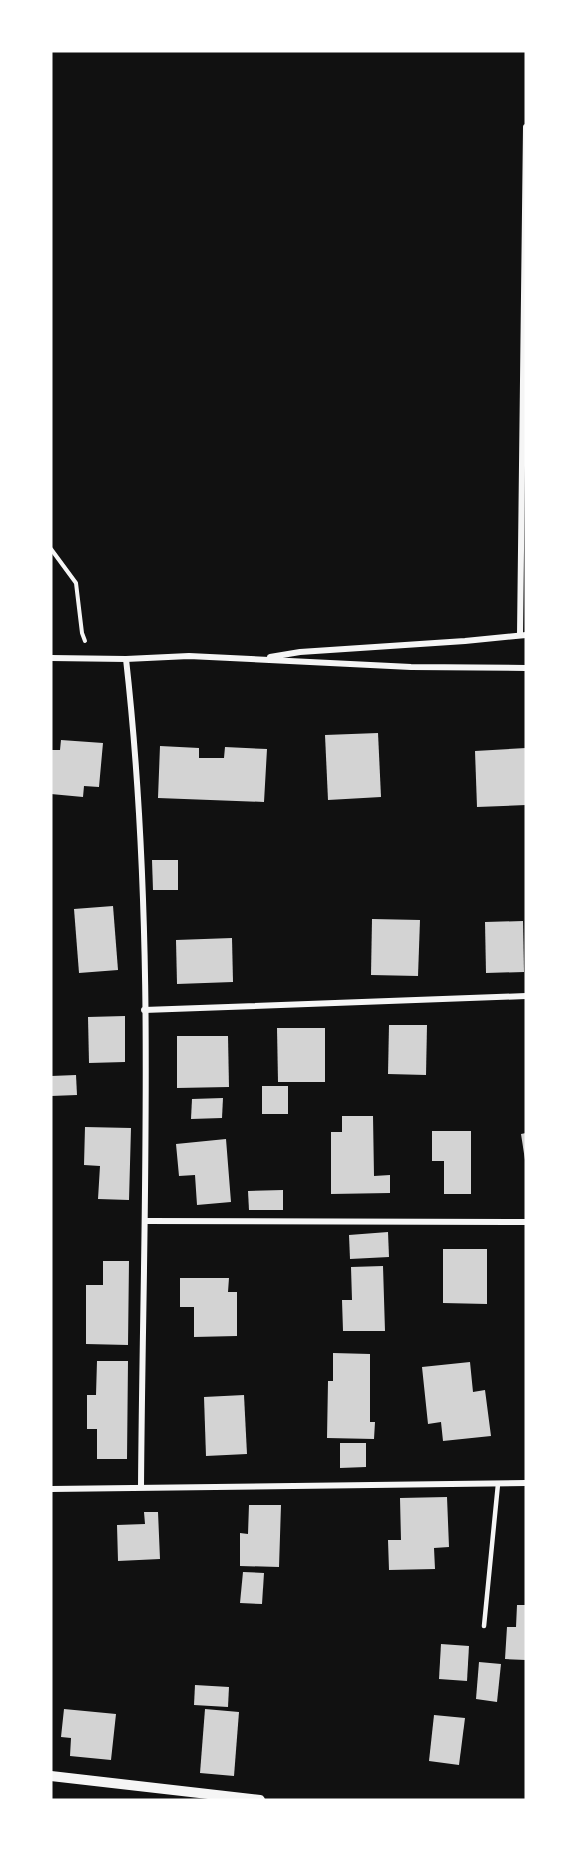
<svg xmlns="http://www.w3.org/2000/svg" width="577" height="1851" font-family="'Varela Round',sans-serif">
	<style>
		.building { fill: #d3d3d3 }
		.lines { fill: none; stroke-linecap: round; stroke-linejoin: round }
		.path { stroke: #f5f5f5; stroke-width: 4 }
		.service { stroke: #f5f5f5; stroke-width: 4.5 }
		.minor { stroke: #f5f5f5; stroke-width: 6 }
		.tertiary { stroke: #f5f5f5; stroke-width: 10 }
	</style>
	<rect width="100%" height="100%" fill="#111"/>
	<g class="building">
		<path d="M378 733 381 797 328 800 325 735Z"/>
		<path d="M61 740 103 743 99 787 84 786 83 797 51 794V750H60Z"/>
		<path d="M160 746 199 748V758H224L225 747 267 749 264 802 158 798Z"/>
		<path d="M526 748V805L477 807 475 751Z"/>
		<path d="M152 860H178V890H153Z"/>
		<path d="M113 906 118 970 79 973 74 909Z"/>
		<path d="M372 919 420 920 418 976 371 975Z"/>
		<path d="M523 921 524 972 486 973 485 922Z"/>
		<path d="M232 938 233 982 177 984 176 940Z"/>
		<path d="M125 1016V1062L89 1063 88 1017Z"/>
		<path d="M389 1025H427L426 1075 388 1074Z"/>
		<path d="M277 1028H325V1082H278Z"/>
		<path d="M177 1036H228L229 1087 177 1088Z"/>
		<path d="M76 1075 77 1095 51 1096V1076Z"/>
		<rect x="262" y="1086" width="26" height="28"/>
		<path d="M223 1098 222 1118 191 1119 192 1099Z"/>
		<path d="M342 1116H373L374 1176 390 1175V1193L331 1194V1132H342Z"/>
		<path d="M85 1127 131 1128 129 1200 98 1199 100 1166 84 1165Z"/>
		<path d="M432 1131H471V1194H444V1161H432Z"/>
		<path d="M526 1133V1160H525L521 1134Z"/>
		<path d="M226 1139 231 1202 197 1205 195 1175 179 1176 176 1144Z"/>
		<path d="M283 1190V1210H249L248 1191Z"/>
		<path d="M388 1232 389 1257 350 1259 349 1235Z"/>
		<path d="M443 1249H487V1304L443 1303Z"/>
		<path d="M103 1261H129L128 1345 86 1344V1285H103Z"/>
		<path d="M383 1266 385 1331H343L342 1300H352L351 1267Z"/>
		<path d="M180 1278H229L228 1292H237V1336L194 1337V1307H180Z"/>
		<path d="M333 1353 370 1354V1422H375L374 1439 327 1438 328 1381H333Z"/>
		<path d="M97 1361H128L127 1459H97V1429H87V1395H96Z"/>
		<path d="M470 1362 473 1392 485 1390 491 1436 443 1441 441 1422 428 1424 422 1367Z"/>
		<path d="M244 1395 247 1454 206 1456 204 1397Z"/>
		<path d="M340 1443H366V1467L340 1468Z"/>
		<path d="M447 1497 449 1547 434 1548 435 1569 389 1570 388 1540H401L400 1498Z"/>
		<path d="M249 1505H281L279 1567 240 1566V1533L248 1534Z"/>
		<path d="M144 1512H158L160 1559 118 1561 117 1525 145 1524Z"/>
		<path d="M243 1572 264 1573 262 1604 240 1603Z"/>
		<path d="M517 1605H526V1660L505 1659 507 1627H516Z"/>
		<path d="M441 1644 469 1646 467 1681 439 1679Z"/>
		<path d="M479 1662 501 1664 497 1702 476 1699Z"/>
		<path d="M195 1685 229 1687 228 1707 194 1705Z"/>
		<path d="M64 1709 116 1714 111 1760 70 1756 71 1738 61 1737Z"/>
		<path d="M205 1709 239 1712 234 1776 200 1773Z"/>
		<path d="M434 1715 465 1718 459 1765 429 1761Z"/>
	</g>
	<g class="lines">
		<path class="path" d="M51 549 76 583 82 633 85 641"/>
		<path class="service" d="M484 1626 498 1484"/>
		<g class="minor">
			<path d="M520 635 526 127"/>
			<path d="M270 657 300 652 465 641 526 635"/>
			<path d="M51 658 126 659 189 656 411 667 526 668"/>
			<path d="M126 659C157 934 143 1211 141 1487"/>
			<path d="M144 1010 526 996"/>
			<path d="M146 1221 526 1222"/>
			<path d="M51 1489 526 1483"/>
		</g>
		<path class="tertiary" d="M51 1776 260 1800"/>
	</g>
	<rect width="577" height="1851" fill="none" stroke="#ffffff" stroke-width="105"/>
</svg>
